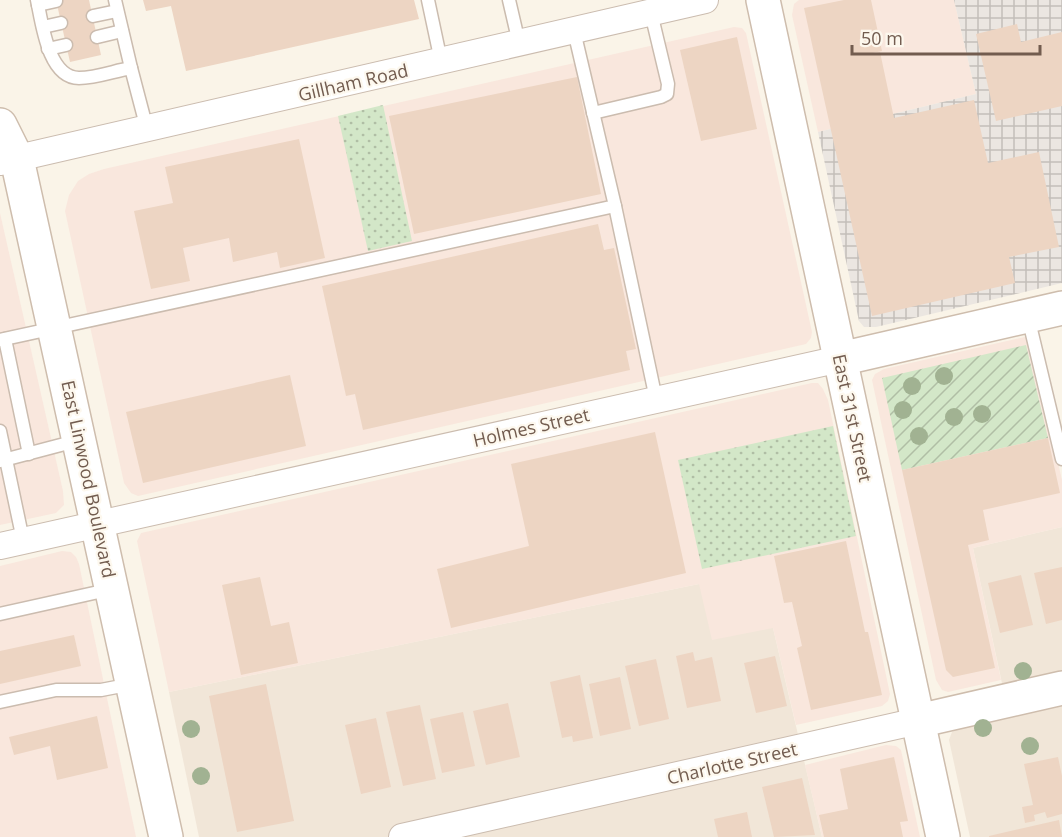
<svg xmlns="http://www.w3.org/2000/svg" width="1062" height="837" font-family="'Open Sans',sans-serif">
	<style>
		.residential { fill: #f1e6d8 }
		.commercial { fill: #f9e7dd }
		.industrial { fill: url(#industrial-grid) }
		.grass { fill: url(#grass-dots) }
		.garden { fill: url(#garden-furrows) }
		.building { fill: #edd5c3 }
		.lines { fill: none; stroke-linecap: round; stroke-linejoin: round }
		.lane-casing { stroke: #cbbcaf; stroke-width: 15 }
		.street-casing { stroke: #cbbcaf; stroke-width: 28 }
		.secondary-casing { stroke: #cebdad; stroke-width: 36 }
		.lane { stroke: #fff; stroke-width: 12 }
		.street { stroke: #fff; stroke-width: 26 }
		.secondary { stroke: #fff; stroke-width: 33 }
		.tree { fill: #a1b292 }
		.labels { text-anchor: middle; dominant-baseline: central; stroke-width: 4.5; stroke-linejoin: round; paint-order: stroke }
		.street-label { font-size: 18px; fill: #725c4f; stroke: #fdf8ee }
	</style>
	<defs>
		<pattern id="industrial-grid" width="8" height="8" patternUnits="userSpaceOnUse" patternTransform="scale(1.5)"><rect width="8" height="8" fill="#ebe6e1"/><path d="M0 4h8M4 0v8" fill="none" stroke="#c3beb9"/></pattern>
		<pattern id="grass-dots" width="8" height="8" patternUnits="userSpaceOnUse" patternTransform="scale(1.5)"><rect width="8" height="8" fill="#d3e7c8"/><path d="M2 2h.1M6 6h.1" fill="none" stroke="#b0bea5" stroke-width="1.8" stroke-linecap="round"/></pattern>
		<pattern id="garden-furrows" width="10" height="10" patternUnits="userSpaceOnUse" patternTransform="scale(1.5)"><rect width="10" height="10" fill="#d3e7c8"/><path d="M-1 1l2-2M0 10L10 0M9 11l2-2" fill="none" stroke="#b0bea5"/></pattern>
	</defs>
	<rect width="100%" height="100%" fill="#faf4e8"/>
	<g class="residential">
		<path d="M1062 527V837H970L949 740 952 732 959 728 1009 716 973 548Z"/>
		<path d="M699 584 773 628 822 837H199L169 692Z"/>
	</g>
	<g class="commercial">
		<path d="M799 0H954L976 94 818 132 792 15 794 4Z"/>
		<path d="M734 27 742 28 746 33 812 332 811 338 806 344 138 496 131 493 124 483 65 211 69 195 78 181 89 174 104 169Z"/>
		<path d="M0 213 63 491 64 505 56 513 0 525Z"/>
		<path d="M1029 336 1062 480V527L973 548 1001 680 948 692 942 690 936 680 872 380 875 374 884 369Z"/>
		<path d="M812 383H818L823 389 828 400 890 694 888 701 882 706 796 725 773 628 712 640 699 584 169 692 137 541 141 533Z"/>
		<path d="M62 551 71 552 76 557 79 564 136 837H0V566Z"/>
		<path d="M886 745 896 746 901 750 920 837H822L805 765Z"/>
	</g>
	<path class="industrial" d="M954 0H1062V283L876 327H864L859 321 818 132 976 94Z"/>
	<g class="grass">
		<path d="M383 105 412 241 368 251 338 116Z"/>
		<path d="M833 426 856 536 702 569 678 460Z"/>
	</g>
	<path class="garden" d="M1026 345 1048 438 902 470 882 378Z"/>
	<g class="building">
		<path d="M56 0H89L101 55 70 62Z"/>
		<path d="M143 0H414L419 19 186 71 171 6 146 11Z"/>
		<path d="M844 0H871L882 51 864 55 880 52 894 118 974 100 988 163 1039 152 1059 247 1009 257 1015 283 872 316 804 8Z"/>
		<path d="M1017 24 1021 42 1062 32V106L996 121 976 34Z"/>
		<path d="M737 37 757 129 701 141 680 50Z"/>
		<path d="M577 77 601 194 414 234 389 116Z"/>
		<path d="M299 139 325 258 280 268 277 252 233 262 229 238 183 248 190 281 151 289 134 211 173 203 165 167Z"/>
		<path d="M598 224 604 250 614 248 636 349 626 351 630 370 363 430 355 394 346 396 322 286Z"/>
		<path d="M290 375 306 446 143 483 126 412Z"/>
		<path d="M655 432 686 573 451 628 437 569 529 546 511 464Z"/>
		<path d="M1048 438 1060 493 983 510 989 540 968 545 995 668 953 677 946 670 902 470Z"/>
		<path d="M846 541 865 632H868L882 695 811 710 797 648 802 646 792 602 784 603 774 556Z"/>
		<path d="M1062 567V620L1046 624 1034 573Z"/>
		<path d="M1021 575 1033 625 1000 633 988 583Z"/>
		<path d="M260 577 271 626 289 622 298 663 241 675 222 585Z"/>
		<path d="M74 635 81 666 0 684V651Z"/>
		<path d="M693 652 695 661 712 657 721 701 687 708 676 656Z"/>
		<path d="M775 656 787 706 756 713 744 663Z"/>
		<path d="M656 659 669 719 639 726 625 666Z"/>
		<path d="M580 675 593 738 573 742 572 736 562 738 550 682Z"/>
		<path d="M620 677 631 729 600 736 589 684Z"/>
		<path d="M266 684 294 821 237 832 209 696Z"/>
		<path d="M508 703 520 757 486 765 473 711Z"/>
		<path d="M420 705 436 779 403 786 386 712Z"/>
		<path d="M463 712 475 766 442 773 430 719Z"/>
		<path d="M97 716 108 768 57 780 50 746 14 755 9 737Z"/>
		<path d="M376 718 391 787 361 794 345 725Z"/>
		<path d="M894 757 908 821 900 822 903 837H824L819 815 848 809 840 769Z"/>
		<path d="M1058 757 1062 776V814L1047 818 1045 812 1034 815 1035 821 1025 823 1022 807 1033 805 1024 764Z"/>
		<path d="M802 778 815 835 774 837 762 787Z"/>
		<path d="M747 812 752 837H718L714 819Z"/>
		<path d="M1059 820 1062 837H989V836Z"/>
	</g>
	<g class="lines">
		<defs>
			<g id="lane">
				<path d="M37 0C42 23 48 78 79 78 96 78 114 71 131 68L115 0"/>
				<path d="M428 0 441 61"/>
				<path d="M509 0 519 43"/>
				<path d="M38 5 56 1"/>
				<path d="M93 16 117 11"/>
				<path d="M43 27 61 23"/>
				<path d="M97 37 122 31"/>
				<path d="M48 49 66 45"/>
				<path d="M131 68 147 129"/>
				<path d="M593 113 661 97 667 94 668 84 651 13"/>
				<path d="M615 206 656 399"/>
				<path d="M1028 317 1062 459"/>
				<path d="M5 339 29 454"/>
				<path d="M0 340 615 206 574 31"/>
				<path d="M0 431 23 540"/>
				<path d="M0 461 76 441"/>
				<path d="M0 614 112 589"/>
				<path d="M0 702 56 690H101L132 684"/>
			</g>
			<g id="street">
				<path d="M0 162 705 0"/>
				<path d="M0 546 840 359"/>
				<path d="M402 837 918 721"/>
			</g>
			<g id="secondary">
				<path d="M763 0 943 837"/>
				<path d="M0 125 17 159 166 837"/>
				<path d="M840 359 1062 308"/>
				<path d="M918 721 1062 688"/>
			</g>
		</defs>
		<use href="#lane" class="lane-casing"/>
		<use href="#street" class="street-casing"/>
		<use href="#secondary" class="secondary-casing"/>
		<use href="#lane" class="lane"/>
		<use href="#street" class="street"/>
		<use href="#secondary" class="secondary"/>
	</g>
	<g class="tree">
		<circle cx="944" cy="376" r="9"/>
		<circle cx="912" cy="386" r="9"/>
		<circle cx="903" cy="410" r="9"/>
		<circle cx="982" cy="414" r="9"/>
		<circle cx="954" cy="417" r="9"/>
		<circle cx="919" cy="436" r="9"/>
		<circle cx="1023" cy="671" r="9"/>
		<circle cx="983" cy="728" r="9"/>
		<circle cx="191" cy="729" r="9"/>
		<circle cx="1030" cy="746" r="9"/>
		<circle cx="201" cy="776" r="9"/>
	</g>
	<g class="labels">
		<g class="street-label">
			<text transform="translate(353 82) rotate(-13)">Gillham Road</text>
			<text transform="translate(853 418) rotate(78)">East 31st Street</text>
			<text transform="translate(531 427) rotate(-13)">Holmes Street</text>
			<text transform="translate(89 479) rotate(78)">East Linwood Boulevard</text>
			<text transform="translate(732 763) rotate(-13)">Charlotte Street</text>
		</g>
	</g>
	<path d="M852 45v9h188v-9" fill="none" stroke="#725c4f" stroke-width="3"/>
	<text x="861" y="45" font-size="18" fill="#725c4f" stroke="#fdf8ee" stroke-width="4.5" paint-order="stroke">50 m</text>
</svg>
